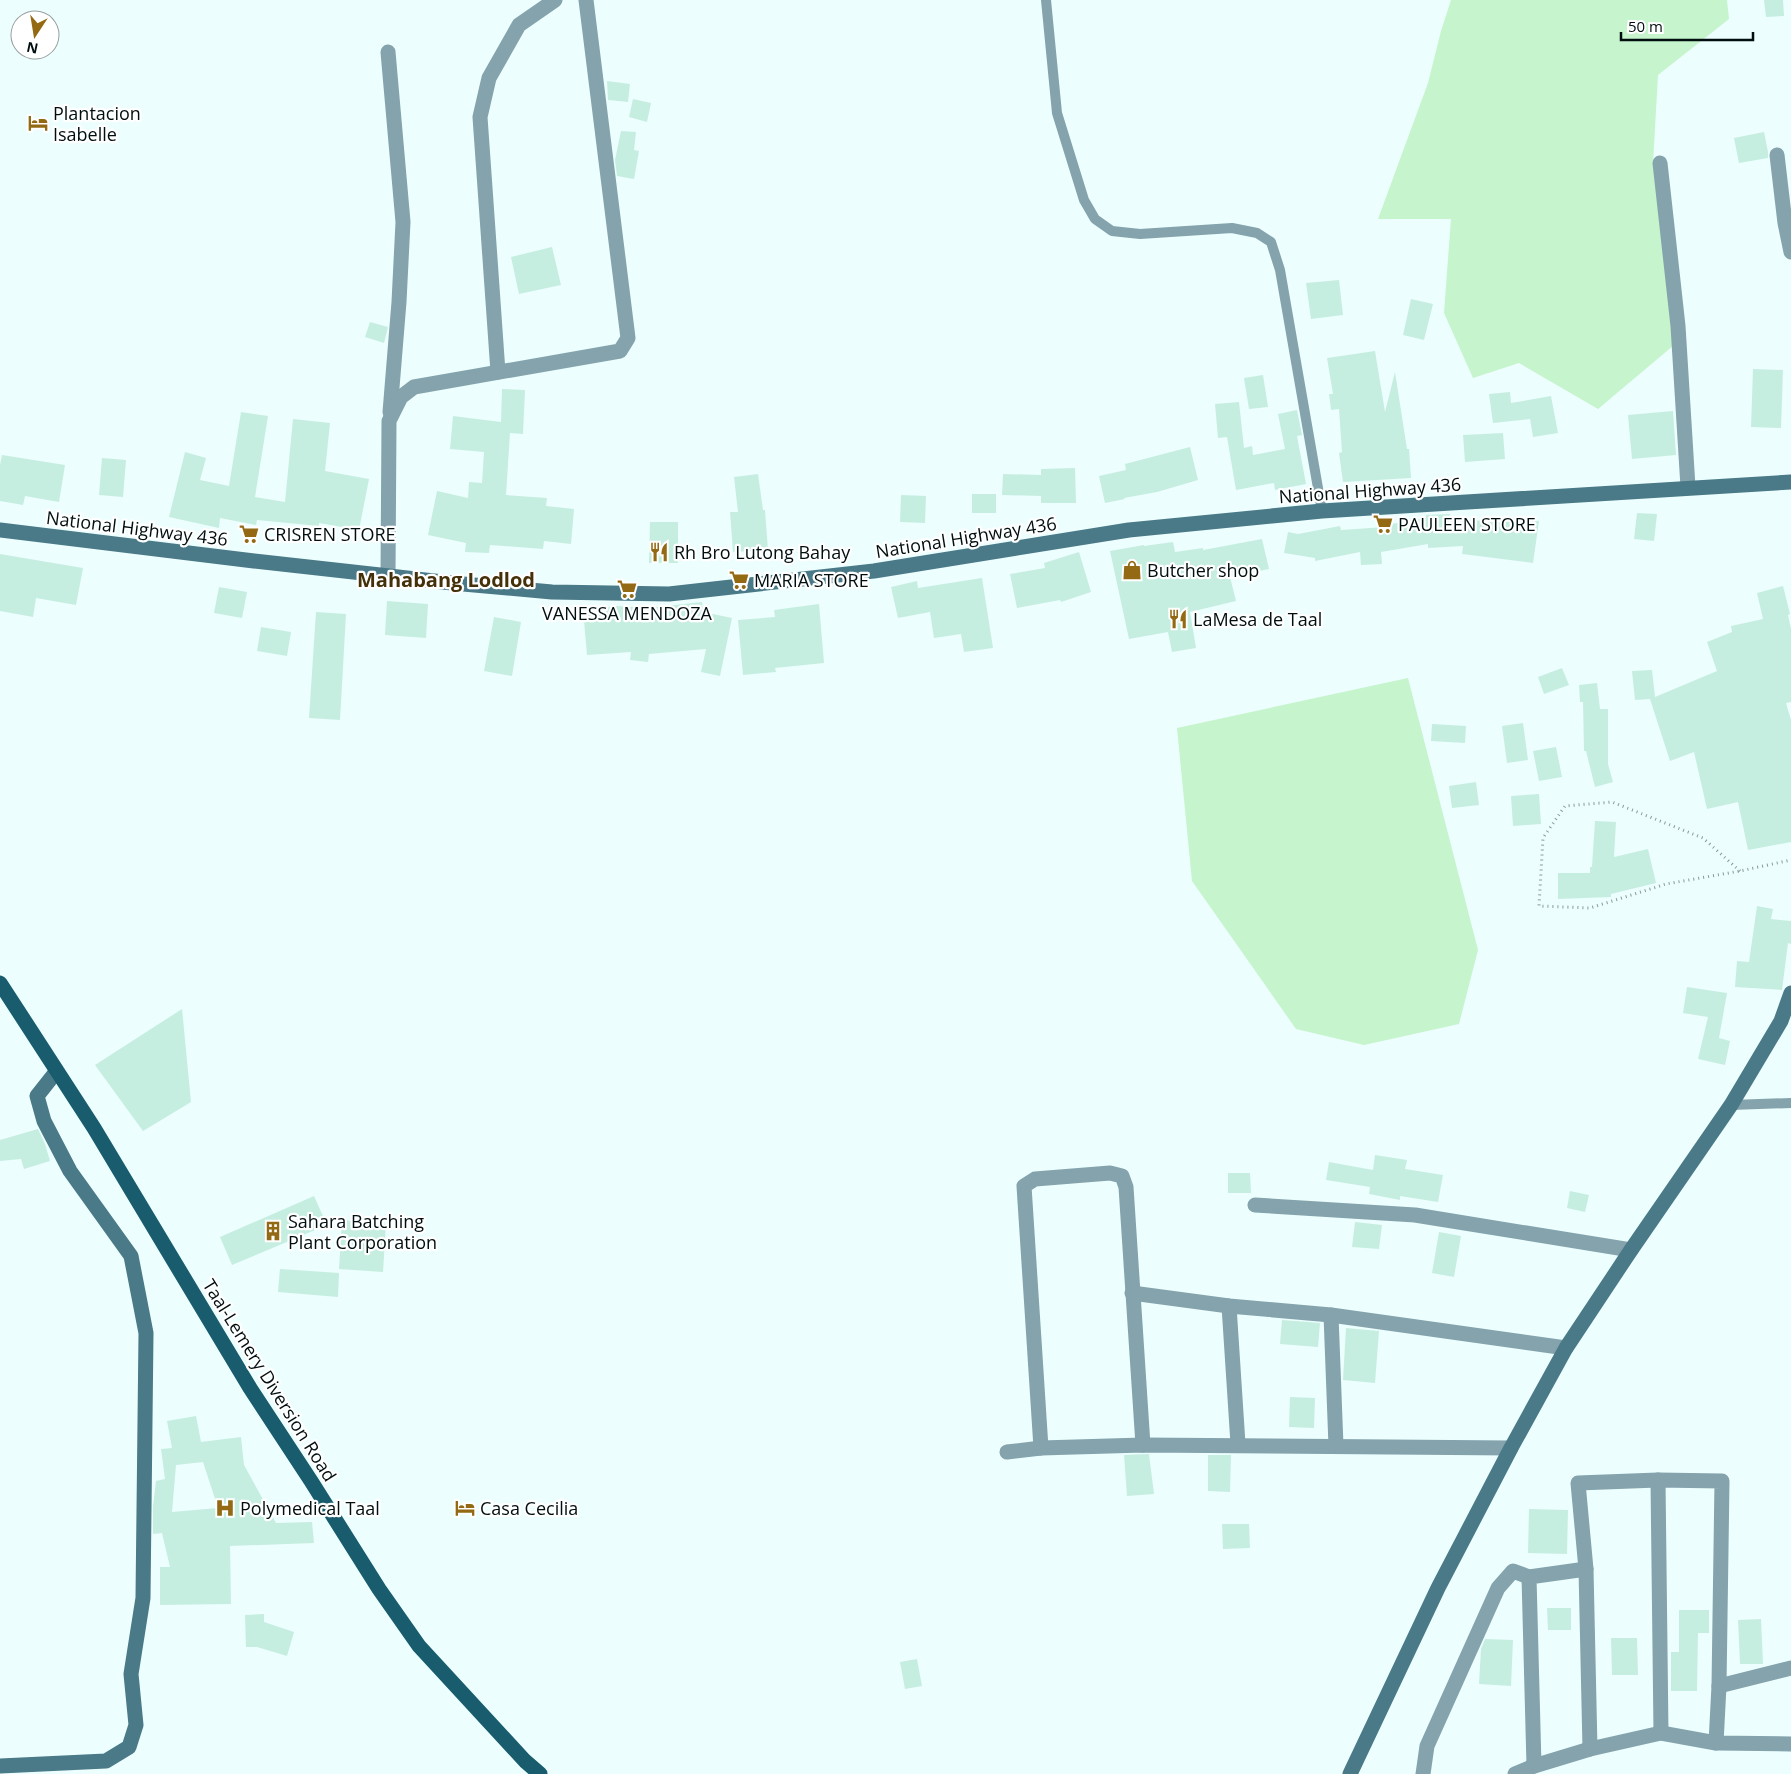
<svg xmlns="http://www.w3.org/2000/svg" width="1791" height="1774" font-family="'Open Sans',sans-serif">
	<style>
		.green { fill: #c6f4cd }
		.building { fill: #c6eee0; fill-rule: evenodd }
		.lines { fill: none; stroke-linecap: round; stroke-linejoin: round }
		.path { stroke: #8a9a9a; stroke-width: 3; stroke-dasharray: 1 4; stroke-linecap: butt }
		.lane { stroke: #84a3ad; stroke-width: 10 }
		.street { stroke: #84a3ad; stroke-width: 15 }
		.secondary { stroke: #4a7988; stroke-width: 15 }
		.primary { stroke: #185c6d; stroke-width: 15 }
		.labels { text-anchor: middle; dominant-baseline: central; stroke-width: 4.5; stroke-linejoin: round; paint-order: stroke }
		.poi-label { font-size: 18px; fill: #010e0f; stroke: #fff; text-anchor: start }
		.street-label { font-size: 18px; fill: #010e0f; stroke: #fff }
		.quarter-label { font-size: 20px; font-weight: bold; fill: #443009; stroke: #fff }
	</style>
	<rect width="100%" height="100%" fill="#ecfefd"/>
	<g class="green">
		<path d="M1451 0H1727L1729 19 1658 75 1653 163 1674 345 1598 409 1519 363 1473 378 1444 313 1451 219H1378L1428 83 1441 31Z"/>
		<path d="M1408 678 1478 950 1459 1024 1364 1045 1296 1029 1192 881 1177 728Z"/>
	</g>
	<g class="building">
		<path d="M1764 0H1783L1784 16 1766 17Z"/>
		<path d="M607 81 630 84 628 102 608 100Z"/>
		<path d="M633 99 651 103 647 122 629 117Z"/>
		<path d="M621 131 636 132 634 150 639 151 634 179 617 176 615 160Z"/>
		<path d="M1764 132 1768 152V158L1739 163 1734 138Z"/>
		<path d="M552 247 561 285 519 294 511 257Z"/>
		<path d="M1339 280 1343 315 1311 319 1306 283Z"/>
		<path d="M1411 299 1433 304 1424 340 1403 335Z"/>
		<path d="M370 322 388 327 384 343 365 337Z"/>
		<path d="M1375 351 1385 412 1395 372 1407 449H1409L1411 478 1343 482 1339 453 1342 452 1339 409 1331 410 1329 394H1333L1327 358Z"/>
		<path d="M1753 369 1783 370 1781 428 1751 427Z"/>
		<path d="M1263 375 1268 407 1249 409 1244 378Z"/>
		<path d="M502 389 525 390 523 434 510 433 506 495 547 498 546 506 574 509 571 544 544 541 543 549 490 545 489 553 465 552 466 543 428 535 437 491 468 498 469 482 482 483 484 452 450 449 453 416 501 422Z"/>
		<path d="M1510 392 1511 403 1551 396 1558 433 1533 437 1530 419 1493 423 1489 394Z"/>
		<path d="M1239 402 1244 448 1252 446 1253 455 1285 449 1278 414 1297 410 1302 435 1297 436 1306 484 1275 490 1274 483 1236 490 1227 437 1218 438 1215 404Z"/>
		<path d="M1673 411 1676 455 1632 459 1628 415Z"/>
		<path d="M241 412 268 416 255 497 285 502 293 419 330 423 325 471 369 479 359 530 319 523V526L257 520 256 525 220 518 219 528 169 517 185 452 206 458 200 480 229 486Z"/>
		<path d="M1503 433 1505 459 1465 462 1463 435Z"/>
		<path d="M1190 447 1198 480 1157 492 1124 498 1125 499 1105 503 1099 476 1126 470 1125 464Z"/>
		<path d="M2 455 65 465 59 502 25 496 23 505 0 501V465Z"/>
		<path d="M102 458 126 460 123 497 99 495Z"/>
		<path d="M1075 468 1076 503H1041V496L1002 495 1003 474 1041 475V469Z"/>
		<path d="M758 474 763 510H765L768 550 733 552 730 512H738L734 477Z"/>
		<rect x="972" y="494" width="24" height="19"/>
		<path d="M901 495 926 496 925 523 900 522Z"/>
		<path d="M1637 513 1657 514 1654 541 1634 539Z"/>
		<path d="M1450 514V518L1506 523 1507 517 1539 521 1533 563 1462 554 1463 546 1428 548V544L1381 552 1382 564 1361 565 1360 552 1315 561V558L1284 553 1288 532 1298 534 1340 526 1341 530 1385 527V525L1426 518V515Z"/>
		<path d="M650 522H678V563H649Z"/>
		<path d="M1262 539 1269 569 1230 577 1236 601 1190 612 1196 648 1172 652 1168 632 1129 639 1110 551 1144 545V546L1173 542 1175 552 1203 548V550Z"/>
		<path d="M1079 552 1091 592 1061 602 1060 600 1017 608 1010 574 1045 568 1044 563Z"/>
		<path d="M0 554 83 568 76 605 36 598 33 617 0 611Z"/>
		<path d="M982 578 993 648 964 652 961 634 934 638 930 612 898 618 891 587 917 581 918 588Z"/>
		<path d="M1783 586 1790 614 1788 615 1791 629V702L1786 703 1791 720V842L1748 850 1738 802 1707 809 1694 752 1670 761 1650 699 1635 700 1632 671 1652 670 1655 697 1717 671 1707 642 1732 632 1731 626 1763 619 1757 593Z"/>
		<path d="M219 587 247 592 242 618 214 613Z"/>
		<path d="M387 601 428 604 426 638 385 635Z"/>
		<path d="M702 602 703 612 732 618 720 676 701 672 706 649 649 654 648 662 630 660 631 652 587 655 583 609 618 606 646 608Z"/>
		<path d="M819 604 824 663 775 668 776 672 743 675 738 620 775 617 774 610Z"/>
		<path d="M316 612 346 614 340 720 309 718Z"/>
		<path d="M494 617 521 622 512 676 484 671Z"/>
		<path d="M261 627 291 632 287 656 257 651Z"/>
		<path d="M1562 668 1569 685 1544 694 1538 677Z"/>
		<path d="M1597 683 1600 709H1608V764L1613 782 1595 787 1586 751H1584L1583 702H1580L1579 685Z"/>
		<path d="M1523 723 1528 760 1507 763 1502 726Z"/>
		<path d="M1432 724 1466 726 1465 743 1431 741Z"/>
		<path d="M1556 747 1562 777 1539 781 1533 751Z"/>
		<path d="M1476 782 1479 805 1452 808 1449 786Z"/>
		<path d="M1539 794 1541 824 1513 826 1511 796Z"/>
		<path d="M1595 821 1616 822 1614 857 1648 849 1656 883 1611 894V897L1558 899V873H1590V867H1592Z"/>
		<path d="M1757 906 1773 909 1771 919 1791 921V944L1788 943 1782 990 1735 987 1737 961 1749 962Z"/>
		<path d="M1687 987 1727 993 1719 1038 1730 1041 1725 1065 1698 1059 1708 1017 1683 1013Z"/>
		<path d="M182 1009 191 1102 143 1131 95 1065Z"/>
		<path d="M38 1129 45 1144 50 1161 24 1169 21 1159 0 1161V1140Z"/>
		<path d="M1375 1155 1407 1160 1405 1169 1443 1175 1438 1202 1400 1196V1200L1369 1194 1370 1187 1326 1180 1329 1162 1373 1170Z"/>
		<path d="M1228 1173H1250L1251 1193H1228Z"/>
		<path d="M1570 1191 1589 1195 1585 1212 1567 1208Z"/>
		<path d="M314 1196 327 1225 232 1265 220 1237Z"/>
		<path d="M342 1220 386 1224 383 1272 339 1269Z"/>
		<path d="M1355 1222 1382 1225 1379 1249 1352 1247Z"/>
		<path d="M1439 1232 1461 1236 1454 1277 1432 1273Z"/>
		<path d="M280 1269 339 1273 338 1297 278 1292Z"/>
		<path d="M1282 1320 1320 1323 1318 1347 1280 1344Z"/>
		<path d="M1346 1328 1379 1331 1375 1383 1343 1380Z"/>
		<path d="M1290 1397 1315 1398 1314 1428 1289 1427Z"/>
		<path d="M196 1416 201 1442 241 1437 244 1465 276 1523 312 1522 314 1543 230 1546 231 1604 160 1605V1567H170L162 1533 153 1534V1506L156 1481 165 1479 161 1449 172 1448 167 1421ZM203 1462 218 1508 172 1512 176 1465Z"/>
		<path d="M1149 1454 1154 1494 1127 1496 1124 1455Z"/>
		<path d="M1208 1455H1231L1230 1492 1208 1491Z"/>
		<path d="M1529 1509 1568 1510 1567 1554 1528 1553Z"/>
		<path d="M1222 1524H1249L1250 1548 1223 1549Z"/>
		<path d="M1547 1608H1571V1630H1548Z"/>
		<path d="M1679 1610H1709V1633H1698L1697 1691H1671V1652H1679Z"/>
		<path d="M264 1614V1622L294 1632 287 1656 257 1647H246L245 1615Z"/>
		<path d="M1761 1619 1763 1664H1740L1738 1620Z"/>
		<path d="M1611 1638H1637L1638 1675H1612Z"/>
		<path d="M1485 1639 1513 1640 1511 1686 1479 1684 1481 1649Z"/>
		<path d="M917 1659 922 1686 905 1689 900 1662Z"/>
	</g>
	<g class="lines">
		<path class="path" d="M1740 871 1703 838 1612 802 1565 806 1543 838 1539 906 1590 908 1666 884 1740 871 1791 860"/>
		<g class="lane">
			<path d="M1046 0 1057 113 1084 200 1095 219 1112 231 1140 234 1232 228 1257 233 1271 242 1280 270 1322 511"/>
			<path d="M1731 1105 1791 1103"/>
		</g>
		<g class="street">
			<path d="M388 52 403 222 399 302 390 412"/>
			<path d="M1777 155 1785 223 1791 252"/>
			<path d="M1660 163 1678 326 1688 487"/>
			<path d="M498 372 480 117 489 78 519 25 555 0"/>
			<path d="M388 576 389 421 401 397 414 387 620 351 628 338 586 0"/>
			<path d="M1255 1205 1415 1215 1631 1250"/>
			<path d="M1132 1293 1229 1306 1331 1315 1566 1348"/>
			<path d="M1229 1306 1238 1444"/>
			<path d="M1331 1315 1336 1446"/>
			<path d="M1041 1448 1024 1186 1035 1179 1110 1173 1122 1176 1126 1187 1143 1445"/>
			<path d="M1007 1452 1041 1448 1143 1445 1511 1448"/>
			<path d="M1658 1480 1661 1733"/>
			<path d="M1719 1686 1791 1668"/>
			<path d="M1590 1749 1586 1569 1578 1483 1658 1480 1722 1481 1719 1686 1716 1743"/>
			<path d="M1534 1766 1529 1577 1586 1569"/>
			<path d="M1423 1774 1427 1746 1498 1588 1513 1571 1529 1577"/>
			<path d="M1515 1774 1534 1766 1590 1749 1661 1733 1716 1743 1791 1744"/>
		</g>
		<g class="secondary">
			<path d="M0 530 254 561 452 583 552 592 669 594 874 571 1129 530 1322 511 1791 482"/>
			<path d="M0 1766 106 1761 129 1747 136 1725 131 1674 143 1598 146 1333 131 1256 70 1171 44 1121 37 1096 56 1072"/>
			<path d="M1350 1774 1438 1588 1511 1448 1566 1348 1631 1250 1731 1105 1781 1021 1791 993"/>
		</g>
		<path class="primary" d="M0 983 94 1128 250 1388 311 1481 379 1589 419 1646 525 1761 540 1774"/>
	</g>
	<defs>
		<symbol id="hotel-bare" viewBox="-9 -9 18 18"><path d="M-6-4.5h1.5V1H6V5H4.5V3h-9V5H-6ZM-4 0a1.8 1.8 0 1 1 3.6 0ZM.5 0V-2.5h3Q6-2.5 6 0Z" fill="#936913" stroke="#fff" stroke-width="2.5" paint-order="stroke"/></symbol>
		<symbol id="supermarket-bare" viewBox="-9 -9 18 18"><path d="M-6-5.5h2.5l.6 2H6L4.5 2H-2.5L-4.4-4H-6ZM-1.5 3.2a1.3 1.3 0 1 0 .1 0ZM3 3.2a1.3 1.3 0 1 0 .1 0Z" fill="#936913" stroke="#fff" stroke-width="2.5" paint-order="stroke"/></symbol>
		<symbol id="restaurant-bare" viewBox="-9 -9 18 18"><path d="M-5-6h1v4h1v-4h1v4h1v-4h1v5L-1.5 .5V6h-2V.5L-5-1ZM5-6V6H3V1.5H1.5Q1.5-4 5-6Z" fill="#936913" stroke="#fff" stroke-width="2.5" paint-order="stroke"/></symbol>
		<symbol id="shop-bare" viewBox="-9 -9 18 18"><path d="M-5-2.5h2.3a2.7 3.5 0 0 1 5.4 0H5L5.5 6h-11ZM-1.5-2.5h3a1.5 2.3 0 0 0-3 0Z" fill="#936913" stroke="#fff" stroke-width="2.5" paint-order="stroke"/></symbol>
		<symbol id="building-bare" viewBox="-9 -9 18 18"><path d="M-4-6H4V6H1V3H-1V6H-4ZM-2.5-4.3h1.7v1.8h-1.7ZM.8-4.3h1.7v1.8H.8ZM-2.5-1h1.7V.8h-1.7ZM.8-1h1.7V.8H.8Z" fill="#936913" stroke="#fff" stroke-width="2.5" paint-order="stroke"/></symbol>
		<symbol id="hospital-bare" viewBox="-9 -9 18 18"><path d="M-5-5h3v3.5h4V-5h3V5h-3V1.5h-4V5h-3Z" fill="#936913" stroke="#fff" stroke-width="2.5" paint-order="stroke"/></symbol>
	</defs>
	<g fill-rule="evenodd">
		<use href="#hotel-bare" x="24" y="109" width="28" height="28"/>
		<use href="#supermarket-bare" x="1369" y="510" width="28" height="28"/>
		<use href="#supermarket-bare" x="235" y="520" width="28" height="28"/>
		<use href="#restaurant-bare" x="645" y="538" width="28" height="28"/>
		<use href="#shop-bare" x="1118" y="556" width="28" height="28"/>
		<use href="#supermarket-bare" x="725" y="566" width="28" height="28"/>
		<use href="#supermarket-bare" x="613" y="575" width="28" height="28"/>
		<use href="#restaurant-bare" x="1164" y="605" width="28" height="28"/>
		<use href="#building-bare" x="259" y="1217" width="28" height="28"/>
		<use href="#hospital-bare" x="211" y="1494" width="28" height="28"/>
		<use href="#hotel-bare" x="451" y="1494" width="28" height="28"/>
	</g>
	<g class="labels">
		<g class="poi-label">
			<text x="53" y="113">Plantacion<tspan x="53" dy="21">Isabelle</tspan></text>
			<text x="1398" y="524">PAULEEN STORE</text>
			<text x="264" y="534">CRISREN STORE</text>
			<text x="674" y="552">Rh Bro Lutong Bahay</text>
			<text x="1147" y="570">Butcher shop</text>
			<text x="754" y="580">MARIA STORE</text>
			<text x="627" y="613" text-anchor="middle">VANESSA MENDOZA</text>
			<text x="1193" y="619">LaMesa de Taal</text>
			<text x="288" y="1221">Sahara Batching<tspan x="288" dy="21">Plant Corporation</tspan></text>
			<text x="240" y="1508">Polymedical Taal</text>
			<text x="480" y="1508">Casa Cecilia</text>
		</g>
		<g class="street-label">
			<text transform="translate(1370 490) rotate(-4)">National Highway 436</text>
			<text transform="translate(137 528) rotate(7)">National Highway 436</text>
			<text transform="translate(966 537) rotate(-9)">National Highway 436</text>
			<text transform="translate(270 1380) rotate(58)">Taal-Lemery Diversion Road</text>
		</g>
		<g class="quarter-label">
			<text x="446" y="579">Mahabang Lodlod</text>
		</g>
	</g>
	<g transform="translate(35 35) rotate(192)"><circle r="24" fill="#ffffff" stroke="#999f9f"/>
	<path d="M0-4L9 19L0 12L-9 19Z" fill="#936913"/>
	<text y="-8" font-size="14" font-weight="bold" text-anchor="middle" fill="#010e0f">N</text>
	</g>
	<path d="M1621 32v8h132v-8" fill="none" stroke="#010e0f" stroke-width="2.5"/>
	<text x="1628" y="32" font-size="15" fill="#010e0f" stroke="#ffffff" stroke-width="4" paint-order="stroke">50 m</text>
</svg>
